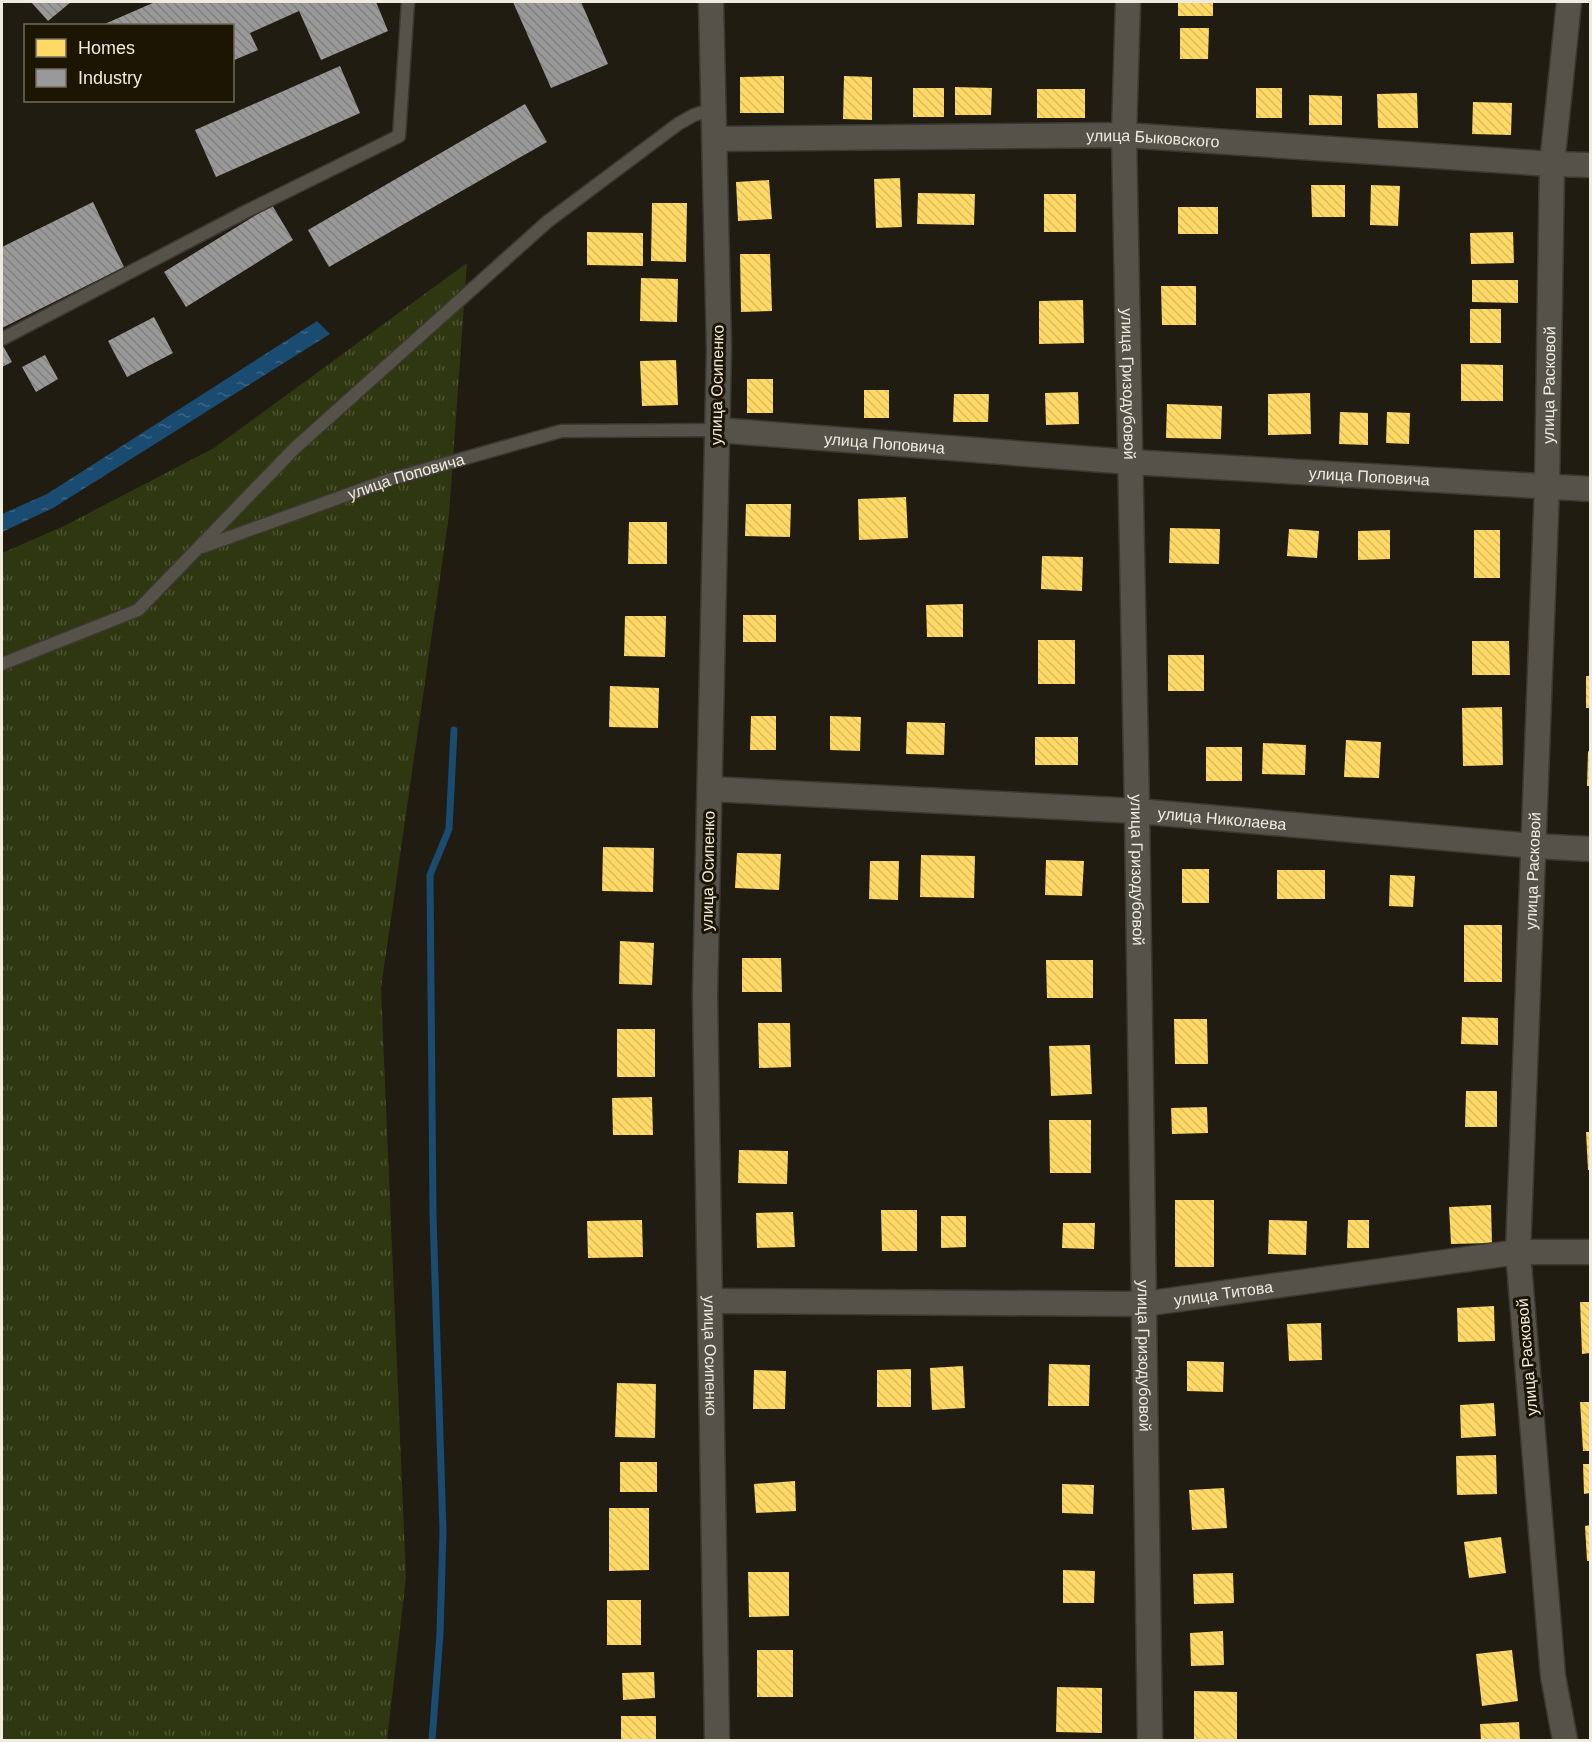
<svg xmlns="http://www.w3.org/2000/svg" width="1592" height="1742" font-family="Arial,sans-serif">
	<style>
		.grass { fill: url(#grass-tufts) }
		.water { fill: url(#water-ripples) }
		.homes { fill: url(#homes-back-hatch) }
		.industry { fill: url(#industry-back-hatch) }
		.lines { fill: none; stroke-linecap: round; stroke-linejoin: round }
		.stream { stroke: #1a4b71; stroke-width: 7 }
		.service-casing { stroke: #3c3831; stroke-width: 15 }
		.minor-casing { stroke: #3c3831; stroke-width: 27 }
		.service { stroke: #55524a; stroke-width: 12 }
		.minor { stroke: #55524a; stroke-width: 24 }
		.labels { text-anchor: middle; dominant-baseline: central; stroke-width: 6; stroke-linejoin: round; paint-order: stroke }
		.street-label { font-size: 16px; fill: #f0ebdf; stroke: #1d1504 }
	</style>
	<defs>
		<pattern id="grass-tufts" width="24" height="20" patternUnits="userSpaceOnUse" patternTransform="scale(1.5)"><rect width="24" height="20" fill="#2f3710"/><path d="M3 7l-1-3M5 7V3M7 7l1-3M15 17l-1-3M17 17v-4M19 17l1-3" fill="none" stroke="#4d5432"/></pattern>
		<pattern id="water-ripples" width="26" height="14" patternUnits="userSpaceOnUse" patternTransform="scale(1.5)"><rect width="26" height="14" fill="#1a4b71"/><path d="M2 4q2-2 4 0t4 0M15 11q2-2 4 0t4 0" fill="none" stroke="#3c6585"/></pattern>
		<pattern id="homes-back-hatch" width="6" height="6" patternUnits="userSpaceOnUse" patternTransform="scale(1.5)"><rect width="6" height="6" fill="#ffd966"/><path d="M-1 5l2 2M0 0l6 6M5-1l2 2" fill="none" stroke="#dabc5f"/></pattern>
		<pattern id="industry-back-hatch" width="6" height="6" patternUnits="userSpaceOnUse" patternTransform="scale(1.5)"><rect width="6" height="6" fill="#999"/><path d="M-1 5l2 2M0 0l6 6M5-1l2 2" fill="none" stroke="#81807f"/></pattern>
	</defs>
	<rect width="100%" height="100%" fill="#201c12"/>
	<path class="grass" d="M467 263 449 515 381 988 406 1578 387 1740H2V553L64 526 214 448Z"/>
	<path class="water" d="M317 321 330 334 53 508 2 532V514L47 494Z"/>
	<g class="homes">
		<rect x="1178" y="2" width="35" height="14"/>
		<path d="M1180 28H1209L1208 59H1180Z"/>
		<path d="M784 76V113H740V77Z"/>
		<path d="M844 76 872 77V120L843 119Z"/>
		<path d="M955 87 992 88 991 115H955Z"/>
		<rect x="913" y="88" width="31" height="29"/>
		<rect x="1256" y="88" width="26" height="30"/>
		<rect x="1037" y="89" width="48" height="29"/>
		<path d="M1417 93 1418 128H1378L1377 94Z"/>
		<path d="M1309 95 1342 96V125H1309Z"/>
		<path d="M1473 102 1512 103 1511 135 1472 134Z"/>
		<path d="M900 178 902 227 876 228 874 179Z"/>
		<path d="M769 180 772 219 738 221 736 182Z"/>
		<path d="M1311 185H1345V217H1312Z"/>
		<path d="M1371 185 1400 186 1398 226 1370 225Z"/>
		<path d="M918 193 975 194 974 225 917 224Z"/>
		<rect x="1044" y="194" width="32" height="38"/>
		<path d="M652 203H687L686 262 651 261Z"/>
		<rect x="1178" y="207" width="40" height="27"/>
		<path d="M587 232 643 233V266L587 265Z"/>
		<path d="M1513 232 1514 263 1471 264 1470 233Z"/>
		<path d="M740 254H770L772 311 741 312Z"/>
		<path d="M641 278 678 279 677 322 640 321Z"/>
		<path d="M1472 280H1518V303L1472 302Z"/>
		<path d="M1161 286H1196V325H1162Z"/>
		<path d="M1083 300 1084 343 1039 344V301Z"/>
		<rect x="1470" y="309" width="31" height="34"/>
		<path d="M676 360 678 405 642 406 640 361Z"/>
		<path d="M1461 364 1503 365V401H1461Z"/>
		<rect x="747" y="379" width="26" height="34"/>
		<rect x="864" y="390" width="25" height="28"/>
		<path d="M1078 392 1079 424 1046 425 1045 393Z"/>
		<path d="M1310 393 1311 434 1268 435V394Z"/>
		<path d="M954 394H989L988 422H953Z"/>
		<path d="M1167 404 1222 406 1221 439 1166 438Z"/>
		<path d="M1340 412 1368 413V445L1339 444Z"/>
		<path d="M1387 412 1410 413 1409 444 1386 443Z"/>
		<path d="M906 497 908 538 859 540 858 499Z"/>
		<path d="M746 504H791L790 537 745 536Z"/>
		<path d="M629 522H667V564H628Z"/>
		<path d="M1170 528 1220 529 1219 564 1169 563Z"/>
		<path d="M1289 529 1319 531 1317 558 1287 556Z"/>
		<path d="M1390 530V559L1358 560V531Z"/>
		<rect x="1474" y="530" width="26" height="48"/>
		<path d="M1042 556 1083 557 1082 591 1041 589Z"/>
		<path d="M963 604V637H927L926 605Z"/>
		<rect x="743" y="615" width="33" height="27"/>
		<path d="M625 616H666L665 657 624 656Z"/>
		<rect x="1038" y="640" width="37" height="44"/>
		<path d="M1472 641H1509L1510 675H1472Z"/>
		<rect x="1168" y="655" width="36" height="36"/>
		<rect x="1586" y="676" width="4" height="32"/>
		<path d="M610 686 659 688 658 728 609 727Z"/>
		<path d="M1502 707 1503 765 1463 766 1462 708Z"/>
		<path d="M751 716H776V750H750Z"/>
		<path d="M830 716 861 717 860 751 830 750Z"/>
		<path d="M907 722 945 723 944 755 906 754Z"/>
		<rect x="1035" y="737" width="43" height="28"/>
		<path d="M1346 740 1381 742 1379 778 1344 777Z"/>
		<path d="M1263 743 1306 745 1305 775 1262 774Z"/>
		<rect x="1206" y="747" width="36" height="34"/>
		<path d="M1588 751 1590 752V786H1587Z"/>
		<path d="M603 847 654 848 653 892 602 891Z"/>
		<path d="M737 853 781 854 779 890 735 888Z"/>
		<path d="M921 855 975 856 974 898 920 897Z"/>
		<path d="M1046 860 1084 861 1082 896 1045 895Z"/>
		<path d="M870 861H899L898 900 869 899Z"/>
		<rect x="1182" y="869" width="27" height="34"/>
		<rect x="1277" y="870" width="48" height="29"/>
		<path d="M1390 875 1415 876 1413 907 1389 906Z"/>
		<rect x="1464" y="925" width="38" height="57"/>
		<path d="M620 941 654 943 652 985 619 984Z"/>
		<path d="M742 958H781L782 992H742Z"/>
		<path d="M1046 960H1093V998H1047Z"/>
		<path d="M1462 1017 1498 1018V1045L1461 1044Z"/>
		<path d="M1174 1019H1207L1208 1064H1175Z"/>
		<path d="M758 1023H790L791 1067 759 1068Z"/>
		<rect x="617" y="1029" width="38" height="48"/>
		<path d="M1090 1045 1092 1094 1051 1096 1049 1046Z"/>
		<path d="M1466 1091H1497V1127H1465Z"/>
		<path d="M652 1097 653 1135H613L612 1098Z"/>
		<path d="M1207 1107 1208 1133 1172 1134 1171 1108Z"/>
		<path d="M1049 1120H1091V1173H1050Z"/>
		<path d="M1586 1132H1590V1170H1588Z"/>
		<path d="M739 1150 788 1151 787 1184 738 1183Z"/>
		<rect x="1175" y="1200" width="39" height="67"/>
		<path d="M1491 1205 1492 1243 1451 1244 1449 1207Z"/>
		<path d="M881 1210H917V1251H882Z"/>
		<path d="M793 1212 795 1247 757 1248 756 1213Z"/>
		<path d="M941 1216H966V1247L941 1248Z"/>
		<path d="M642 1220 643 1257 588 1258 587 1221Z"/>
		<path d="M1269 1220 1307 1221 1306 1255 1268 1254Z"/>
		<path d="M1348 1220H1369V1248H1347Z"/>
		<path d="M1063 1223H1095L1094 1249 1062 1248Z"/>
		<path d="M1580 1302H1590V1353L1582 1354Z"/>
		<path d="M1494 1306 1495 1341 1458 1342 1457 1308Z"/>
		<path d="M1321 1323 1322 1360 1289 1361 1287 1324Z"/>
		<path d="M1187 1361 1224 1362 1223 1392 1187 1391Z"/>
		<path d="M1049 1364 1090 1365 1089 1406H1048Z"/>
		<path d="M963 1366 965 1408 932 1410 930 1368Z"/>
		<path d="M911 1369V1407H877V1370Z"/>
		<path d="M754 1370 786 1371 785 1409H753Z"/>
		<path d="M617 1383 656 1384 655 1438 615 1437Z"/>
		<path d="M1580 1402H1590V1451H1583Z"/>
		<path d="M1494 1403 1496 1436 1461 1438 1460 1405Z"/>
		<path d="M1496 1455 1497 1494 1457 1495 1456 1456Z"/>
		<rect x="620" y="1462" width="37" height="30"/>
		<path d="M1583 1464H1590V1493L1584 1494Z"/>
		<path d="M795 1481 796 1511 756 1513 754 1484Z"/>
		<path d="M1062 1484 1094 1485 1093 1514 1062 1513Z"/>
		<path d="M1224 1488 1227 1528 1192 1530 1189 1490Z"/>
		<path d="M609 1508H649V1570L609 1571Z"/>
		<path d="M1590 1525V1561H1587L1585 1526Z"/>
		<path d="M1501 1537 1506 1573 1469 1578 1464 1542Z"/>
		<path d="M1063 1570 1095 1571 1094 1603H1063Z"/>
		<path d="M748 1572H789V1616L749 1617Z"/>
		<path d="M1233 1573 1234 1603 1194 1604 1193 1574Z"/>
		<rect x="607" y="1600" width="34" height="45"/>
		<path d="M1223 1631 1224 1665 1191 1666 1190 1633Z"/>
		<rect x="757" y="1650" width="36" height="47"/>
		<path d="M1512 1650 1518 1701 1482 1706 1476 1654Z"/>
		<path d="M654 1672 655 1698 623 1700 622 1673Z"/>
		<path d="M1057 1687 1102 1688V1733L1056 1732Z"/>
		<path d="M1194 1691 1237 1692V1740H1194Z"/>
		<rect x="621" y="1716" width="35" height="24"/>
		<path d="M1519 1722 1520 1740H1481L1480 1724Z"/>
	</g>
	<g class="industry">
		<path d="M31 2H71L48 21Z"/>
		<path d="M155 2H376L388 31 321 60 299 11 250 33 258 50 232 61V26H100Z"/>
		<path d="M513 2H581L608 64 551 88Z"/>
		<path d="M340 66 360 113 216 177 195 130Z"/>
		<path d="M525 104 547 142 329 267 308 230Z"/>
		<path d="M93 202 124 267 2 328V247Z"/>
		<path d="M272 205 293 240 186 307 164 272Z"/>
		<path d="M154 317 173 353 127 377 108 341Z"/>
		<path d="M2 344 12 362 2 367Z"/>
		<path d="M45 355 58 379 36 392 22 367Z"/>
	</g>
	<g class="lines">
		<path class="stream" d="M432 1740 440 1634 443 1531 433 1215 430 875 449 829 454 730"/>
		<defs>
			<g id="service">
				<path d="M2 339 249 210 399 136 408 2"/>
				<path id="s1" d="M202 547 391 479 561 431 717 430"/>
				<path d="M2 664 138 610 295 448 547 222 678 124 694 115 713 109"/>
			</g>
			<g id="minor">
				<path id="s2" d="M711 2 719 348 705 995 717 1740"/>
				<path id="s3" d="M1128 2 1124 135 1137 811 1150 1740"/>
				<path id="s4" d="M715 139 1124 135 1552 164 1590 165"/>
				<path id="s5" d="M717 430 1130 462 1590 489"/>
				<path id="s6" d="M710 789 1137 811 1534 846 1590 849"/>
				<path id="s7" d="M710 1301 1144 1304 1518 1252H1590"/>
				<path id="s8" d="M1565 1740 1553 1676 1518 1252 1547 487 1552 164 1569 2"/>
			</g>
		</defs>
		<use href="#service" class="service-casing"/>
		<use href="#minor" class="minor-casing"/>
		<use href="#service" class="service"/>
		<use href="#minor" class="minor"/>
	</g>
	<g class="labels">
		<g class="street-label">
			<text stroke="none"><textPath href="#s4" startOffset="438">улица Быковского</textPath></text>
			<text transform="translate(717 385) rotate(-89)">улица Осипенко</text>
			<text stroke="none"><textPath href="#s3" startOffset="382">улица Гризодубовой</textPath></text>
			<text stroke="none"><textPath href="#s8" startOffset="1358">улица Расковой</textPath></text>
			<text stroke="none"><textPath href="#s5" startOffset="168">улица Поповича</textPath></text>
			<text stroke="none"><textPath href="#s5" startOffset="654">улица Поповича</textPath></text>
			<text stroke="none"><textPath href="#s1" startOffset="216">улица Поповича</textPath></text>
			<text stroke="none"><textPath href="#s6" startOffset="513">улица Николаева</textPath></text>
			<text transform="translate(708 871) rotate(-89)">улица Осипенко</text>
			<text stroke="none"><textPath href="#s3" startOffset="868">улица Гризодубовой</textPath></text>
			<text stroke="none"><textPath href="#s8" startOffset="872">улица Расковой</textPath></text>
			<text stroke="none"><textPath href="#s7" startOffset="514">улица Титова</textPath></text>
			<text stroke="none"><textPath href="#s2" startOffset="1354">улица Осипенко</textPath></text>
			<text stroke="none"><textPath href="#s3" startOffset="1354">улица Гризодубовой</textPath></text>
			<text transform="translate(1527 1357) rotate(-95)">улица Расковой</text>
		</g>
	</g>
	<rect width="1592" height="1742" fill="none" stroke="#f0ebdf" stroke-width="6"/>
	<rect x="24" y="24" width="210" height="78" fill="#1d1504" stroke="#716b5c" stroke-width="1.5"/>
	<rect x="36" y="39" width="30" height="18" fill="#ffd966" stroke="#716b5c" stroke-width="1.5"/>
	<text x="78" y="54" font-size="18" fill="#f0ebdf">Homes</text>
	<rect x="36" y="69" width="30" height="18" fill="#999999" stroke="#716b5c" stroke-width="1.5"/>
	<text x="78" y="84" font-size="18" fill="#f0ebdf">Industry</text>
</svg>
